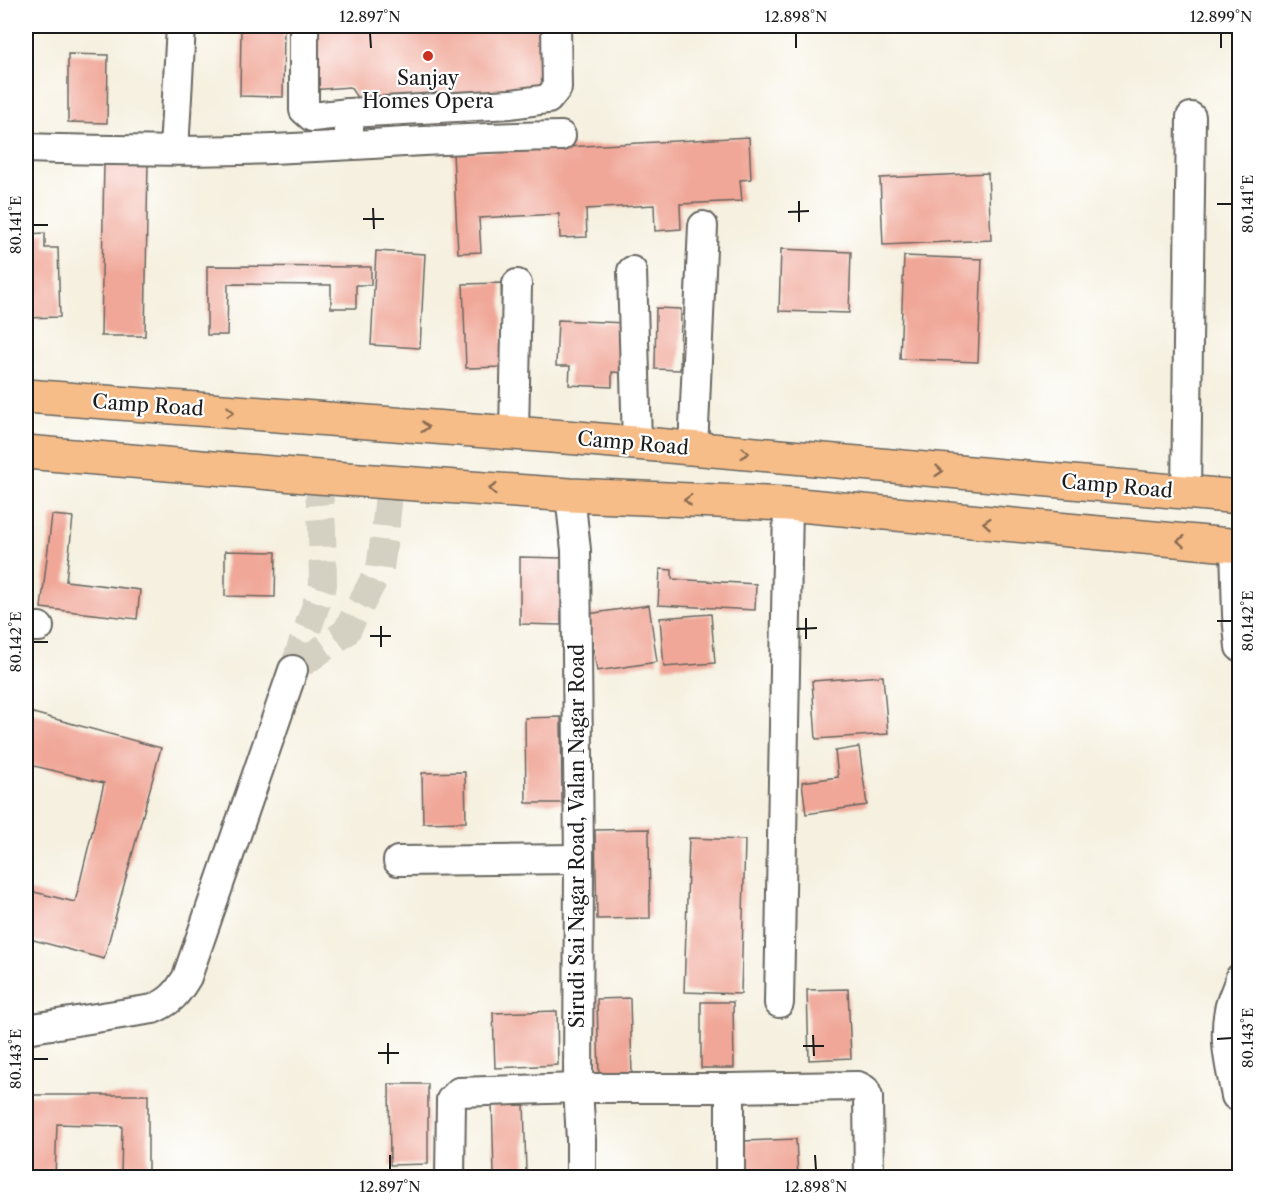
<svg xmlns="http://www.w3.org/2000/svg" width="1265" height="1203" font-family="'Libre Caslon Text',serif">
	<style>
		.building { fill: #f0a798 }
		.lines { fill: none; stroke-linecap: round; stroke-linejoin: round }
		.minor-tunnel { stroke: #d4d0c2; stroke-width: 28; stroke-dasharray: 28 14; stroke-linecap: butt }
		.minor-casing { stroke: #686660; stroke-width: 32 }
		.major-casing { stroke: #686660; stroke-width: 36 }
		.minor { stroke: #fff; stroke-width: 28 }
		.major { stroke: #f7bd88; stroke-width: 33 }
		.oneway { stroke: #8a6c52 }
		.ticks { fill: none; stroke: #1c1c1c; stroke-width: 2 }
		.poi-dot { fill: #c8321e; stroke: #fff; stroke-width: 2 }
		.labels { text-anchor: middle; dominant-baseline: central; stroke-width: 4.5; stroke-linejoin: round; paint-order: stroke }
		.poi-label { font-size: 20px; fill: #1c1c1c; stroke: #fff }
		.street-label { font-size: 20px; fill: #1c1c1c; stroke: #fff }
		.neatline { fill: none; stroke: #1c1c1c; stroke-width: 2 }
		.ticks-label { font-size: 15px; text-anchor: middle; fill: #1c1c1c }
	</style>
	<rect width="100%" height="100%" fill="#fff"/>
	<filter id="ink" filterUnits="userSpaceOnUse"><feTurbulence type="fractalNoise" baseFrequency=".0167" numOctaves="2"/><feDisplacementMap in="SourceGraphic" scale="12" xChannelSelector="R" yChannelSelector="G"/><feConvolveMatrix kernelMatrix="1 2 1 2 8 2 1 2 1" color-interpolation-filters="sRGB"/></filter>
	<filter id="wash" filterUnits="userSpaceOnUse"><feTurbulence type="fractalNoise" baseFrequency=".008" numOctaves="4" result="noise"/><feDisplacementMap in="SourceGraphic" scale="24" xChannelSelector="R" yChannelSelector="G"/><feGaussianBlur stdDeviation="1.35" result="paint"/><feColorMatrix in="noise" values="0 0 0 0 0 0 0 0 0 0 0 0 0 0 0 0 0 1.4 0 .05"/><feComposite in="paint" operator="in"/></filter>
	<g filter="url(#wash)">
		<rect width="100%" height="100%" fill="#f5f0df"/>
		<g id="blocks">
			<g class="building">
				<path d="M241 26H284L283 97 240 96Z"/>
				<path d="M310 26H544L545 88 502 90 500 101 358 99 350 87 311 90Z"/>
				<path d="M68 54 108 55 107 123 68 122Z"/>
				<path d="M749 137 751 179 740 180 742 201 680 204 681 229 655 231 654 205 586 209 587 237 560 238 559 214 479 218 481 252 458 253 453 153Z"/>
				<path d="M104 160H148L145 336H101Z"/>
				<path d="M988 173 991 240 883 245 880 178Z"/>
				<path d="M45 233V248H58L60 317 26 318V234Z"/>
				<path d="M781 249 851 252 849 313 779 311Z"/>
				<path d="M376 251 425 254 420 348 371 345Z"/>
				<path d="M904 256 982 259 978 362 900 359Z"/>
				<path d="M207 266 371 267V285H356V308H331V285L228 284 227 335H207Z"/>
				<path d="M501 283 504 367 466 368 463 284Z"/>
				<path d="M656 308 681 309 680 370 655 369Z"/>
				<path d="M558 320 626 323 629 373 612 372V387L569 385 570 366H556Z"/>
				<path d="M52 515 73 517 66 581 140 590 137 619 41 608Z"/>
				<path d="M225 551 276 552 275 597 225 596Z"/>
				<path d="M520 557 562 558 561 625 520 624Z"/>
				<path d="M660 569 672 570V579L756 584 755 610 658 605Z"/>
				<path d="M26 577H31L32 607H26Z"/>
				<path d="M649 605 657 662 597 671 588 614Z"/>
				<path d="M711 614 715 663 664 667 660 618Z"/>
				<path d="M883 676 888 734 816 739 812 681Z"/>
				<path d="M26 711 161 748 104 959 26 938V890L75 902 104 783 26 764Z"/>
				<path d="M561 717 562 803H526L525 718Z"/>
				<path d="M859 747 867 805 806 814 802 782 838 777 835 751Z"/>
				<path d="M465 772 466 822 423 823 422 773Z"/>
				<path d="M649 829 650 918 597 919 595 830Z"/>
				<path d="M689 838 745 840 741 994 684 992Z"/>
				<path d="M848 989 851 1058 809 1060 807 990Z"/>
				<path d="M630 998 632 1077H599L597 999Z"/>
				<path d="M701 1002H733L734 1068H701Z"/>
				<path d="M557 1011 558 1065 495 1068 493 1013Z"/>
				<path d="M389 1084H428V1164L390 1165Z"/>
				<path d="M26 1095H148V1178H121L122 1126 57 1124 55 1178H26Z"/>
				<path d="M524 1100 526 1173 494 1174 492 1101Z"/>
				<path d="M796 1139 798 1178H744L743 1141Z"/>
			</g>
		</g>
	</g>
	<g filter="url(#ink)">
		<use href="#blocks" fill-opacity="0" stroke="#686660" stroke-width="1.5"/>
		<g class="lines">
			<path class="minor-tunnel" d="M318 477 322 529 323 585 293 670 346 632 380 568 385 534 390 482"/>
			<defs>
				<g id="minor">
					<path d="M304 26V110L312 117 349 113V131"/>
					<path d="M349 113 511 104 548 99 557 88 556 26"/>
					<path d="M26 148C97 150 169 152 241 150 347 147 454 137 561 136"/>
					<path d="M174 150 181 26"/>
					<path d="M632 271 637 443"/>
					<path d="M514 433 517 284"/>
					<path d="M693 449 703 226"/>
					<path d="M1186 493 1191 117"/>
					<path d="M570 495 576 550 579 859 578 1088 581 1140V1178"/>
					<path d="M1235 546 1237 615 1240 647"/>
					<path d="M26 627H39"/>
					<path d="M398 861 579 859"/>
					<path d="M779 1003 788 504"/>
					<path d="M26 1029 153 1009C171 1001 177 994 187 977L293 670"/>
					<path d="M730 1088 858 1086 865 1090 868 1097 869 1178"/>
					<path d="M1236 1096C1230 1066 1223 1041 1229 1010 1231 999 1237 989 1240 978"/>
					<path d="M450 1178 451 1100 459 1092 578 1088H730V1178"/>
				</g>
				<g id="major">
					<path d="M26 396 578 438 1240 497"/>
					<path d="M26 452 318 477 570 495 788 504 1240 546"/>
				</g>
			</defs>
			<use href="#minor" class="minor-casing"/>
			<use href="#major" class="major-casing"/>
			<use href="#minor" class="minor"/>
			<use href="#major" class="major"/>
		</g>
		<defs><path id="oneway-chevron" d="M-2-3.5L2.5 0L-2 3.5" fill="none" stroke-width="1.6" stroke-linecap="round" stroke-linejoin="round" transform="scale(1.5)"/></defs>
		<g class="oneway">
			<use href="#oneway-chevron" transform="translate(230 412) rotate(4)"/>
			<use href="#oneway-chevron" transform="translate(425 427) rotate(4)"/>
			<use href="#oneway-chevron" transform="translate(745 453) rotate(5)"/>
			<use href="#oneway-chevron" transform="translate(939 471) rotate(5)"/>
			<use href="#oneway-chevron" transform="translate(493 489) rotate(-176)"/>
			<use href="#oneway-chevron" transform="translate(688 500) rotate(-178)"/>
			<use href="#oneway-chevron" transform="translate(987 523) rotate(-175)"/>
			<use href="#oneway-chevron" transform="translate(1181 541) rotate(-175)"/>
		</g>
	</g>
	<path class="ticks" d="M370 33 371 48M796 33V48M1221 33V48M799 201V222M1217 204H1232M373 208 374 229M788 212 809 211M363 219H384M33 225H48M806 618V639M1217 621H1232M381 626V647M796 629 817 628M370 636H391M33 642H48M813 1035 814 1056M1217 1039 1232 1038M388 1043V1064M803 1046H824M378 1053H399M33 1059H48M390 1155V1170M815 1155 816 1170"/>
	<circle class="poi-dot" cx="428" cy="56" r="6"/>
	<g class="labels">
		<g class="poi-label">
			<text x="428" y="78">Sanjay<tspan x="428" dy="23">Homes Opera</tspan></text>
		</g>
		<g class="street-label">
			<text transform="translate(148 405) rotate(4)">Camp Road</text>
			<text transform="translate(633 443) rotate(5)">Camp Road</text>
			<text transform="translate(1117 486) rotate(5)">Camp Road</text>
			<text transform="translate(577 836) rotate(-90)">Sirudi Sai Nagar Road, Valan Nagar Road</text>
		</g>
	</g>
	<rect width="1265" height="1203" fill="none" stroke="#fff" stroke-width="66"/>
	<rect x="33" y="33" width="1199" height="1137" class="neatline"/>
	<g class="ticks-label">
		<text x="370" y="22">12.897°N</text>
		<text x="796" y="22">12.898°N</text>
		<text x="1221" y="22">12.899°N</text>
		<text transform="translate(1248 204) rotate(-90)" y="5">80.141°E</text>
		<text transform="translate(16 225) rotate(-90)" y="5">80.141°E</text>
		<text transform="translate(1248 621) rotate(-90)" y="5">80.142°E</text>
		<text transform="translate(16 642) rotate(-90)" y="5">80.142°E</text>
		<text transform="translate(1248 1038) rotate(-90)" y="5">80.143°E</text>
		<text transform="translate(16 1059) rotate(-90)" y="5">80.143°E</text>
		<text x="390" y="1192">12.897°N</text>
		<text x="816" y="1192">12.898°N</text>
	</g>
</svg>
